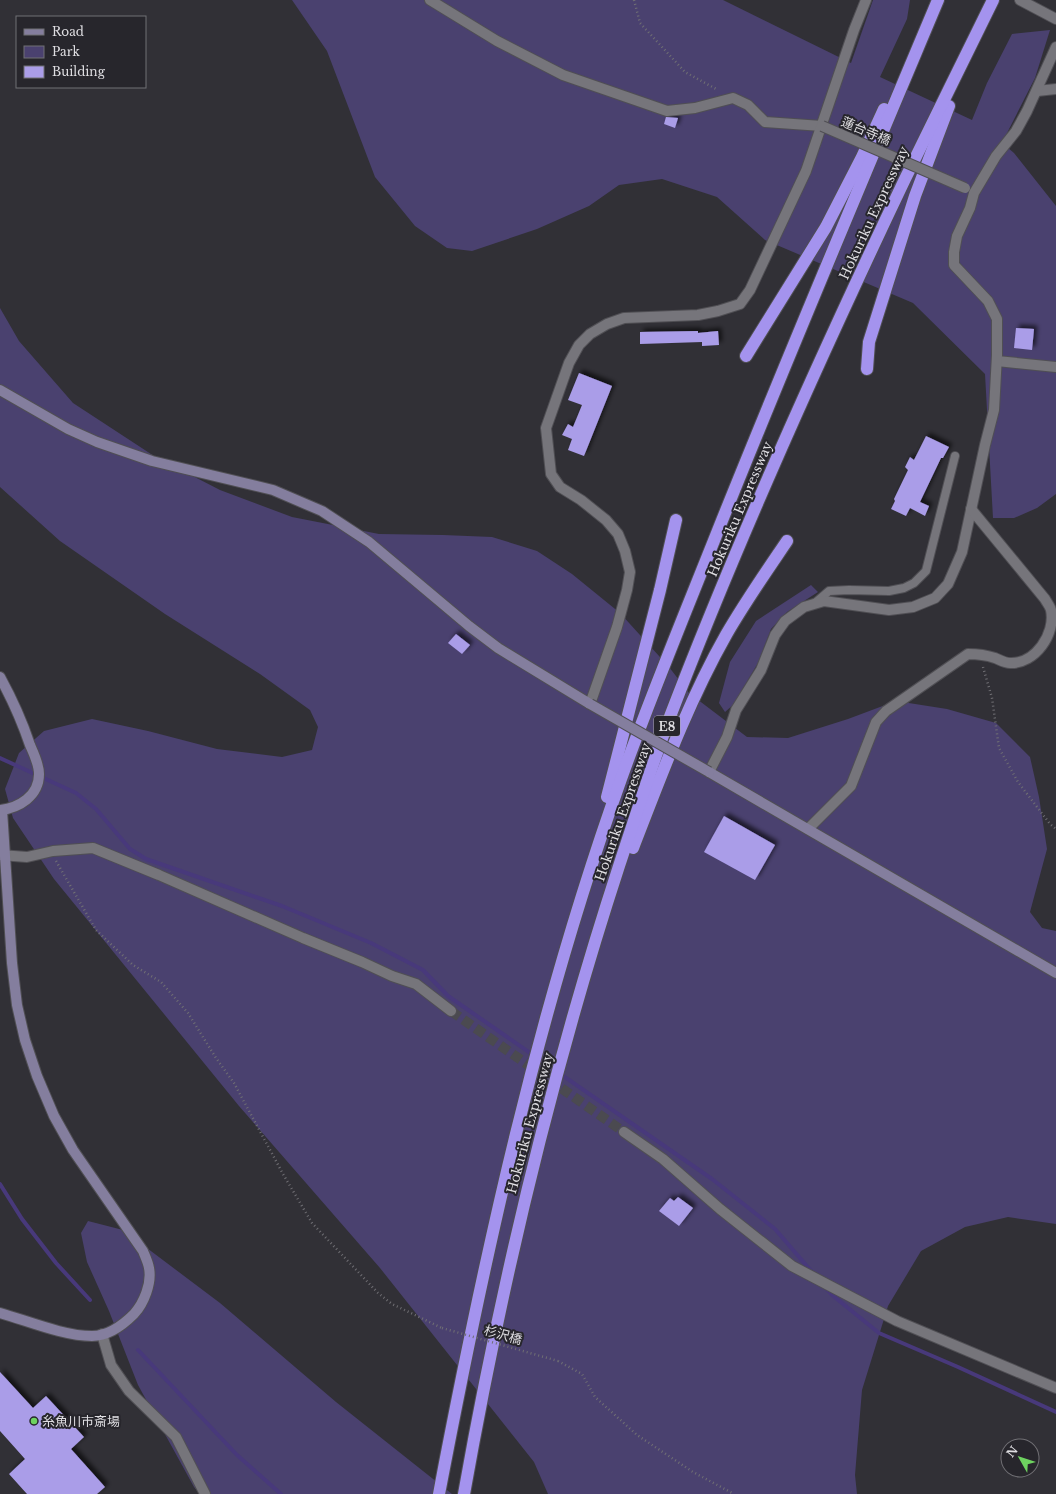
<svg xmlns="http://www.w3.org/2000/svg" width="1056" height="1494" font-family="'Libre Baskerville','Noto Sans JP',serif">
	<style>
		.green { fill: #4a416f }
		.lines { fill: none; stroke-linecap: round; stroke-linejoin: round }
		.stream { stroke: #48397b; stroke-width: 4 }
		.building { fill: #aa9de8; filter: url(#shadow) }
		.street-tunnel { stroke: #4b4a50; stroke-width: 10; stroke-dasharray: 10 5; stroke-linecap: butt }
		.lane-casing { stroke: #504f54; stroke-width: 10 }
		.street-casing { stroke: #504f54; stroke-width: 12 }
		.secondary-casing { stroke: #504f54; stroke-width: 12 }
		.highway-casing { stroke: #504f54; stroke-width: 14 }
		.path { stroke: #706f74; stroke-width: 2.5; stroke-dasharray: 1 3; stroke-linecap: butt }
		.lane { stroke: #76757b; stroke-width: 8 }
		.street { stroke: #76757b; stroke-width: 10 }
		.secondary { stroke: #847e9e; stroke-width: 10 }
		.highway { stroke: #a493ee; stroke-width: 12 }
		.street-bridge-casing { stroke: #504f54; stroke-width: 12; stroke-linecap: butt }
		.secondary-bridge-casing { stroke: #504f54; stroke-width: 12; stroke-linecap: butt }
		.path-bridge { stroke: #706f74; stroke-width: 2.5; stroke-dasharray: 1 3; stroke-linecap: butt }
		.street-bridge { stroke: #76757b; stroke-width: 10 }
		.secondary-bridge { stroke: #847e9e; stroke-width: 10 }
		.poi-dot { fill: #6ed360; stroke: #27262c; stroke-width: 1.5 }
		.labels { text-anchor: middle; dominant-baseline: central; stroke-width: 4; stroke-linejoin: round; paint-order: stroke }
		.shield { fill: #27262c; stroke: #a8a7ab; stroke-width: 1 }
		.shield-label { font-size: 12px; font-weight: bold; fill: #dfdee2 }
		.street-label { font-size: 13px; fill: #dfdee2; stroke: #27262c }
		.poi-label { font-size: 13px; fill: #dfdee2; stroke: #27262c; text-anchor: start }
	</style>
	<defs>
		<filter id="shadow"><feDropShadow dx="3.5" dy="-3.5" stdDeviation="2" flood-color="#0009"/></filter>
	</defs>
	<rect width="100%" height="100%" fill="#313036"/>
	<g class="green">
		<path d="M292 0H723L851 63 873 0H910L907 19 880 77 972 120 987 83 1012 34 1050 30 1035 78 1006 135 1001 142 1014 153 1056 206V494L1037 508 1014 518H993L985 374 913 303 765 240 717 197 662 179 619 185 589 206 537 229 472 251 447 248 415 226 375 177 327 51Z"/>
		<path d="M0 308 19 341 73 403 154 456 220 490 292 517 379 534 443 535 492 537 537 551 572 574 620 613 669 667 689 693 747 737 788 738 848 719 896 701 947 709 996 723 1030 757 1039 797 1047 849 1030 912 1042 928 1056 931V1224L1008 1217 965 1227 921 1251 888 1306 862 1390 855 1475 857 1494H548L534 1462 380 1268 239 1106 54 879 13 818 5 789 19 753 44 731 92 719 148 731 217 749 282 757 312 750 318 727 310 710 260 674 165 614 60 541 0 487Z"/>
		<path d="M811 585 818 592 787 612 771 629 758 663 733 705 725 712 719 703 730 662 756 621Z"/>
		<path d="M88 1221 123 1230 220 1303 336 1402 452 1494H200L194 1487 138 1385 109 1311 87 1262 81 1233Z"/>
	</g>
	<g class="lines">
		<g class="stream">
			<path d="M0 758 76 793 96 809 130 849 146 859 282 906 371 943 423 970 448 996 712 1179 775 1229 812 1272"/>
			<path d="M0 1184 22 1219 56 1263 90 1300"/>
			<path d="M825 1287 832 1295 879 1333 958 1367 1056 1412"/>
			<path d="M138 1350 237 1455 281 1494"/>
		</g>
	</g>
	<g class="building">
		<path d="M666 117 678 118 675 128 664 124Z"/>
		<path d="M1016 328 1034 329 1032 350 1014 348Z"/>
		<path d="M698 331V333L718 331 719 345 702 346V342L640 344V332Z"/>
		<path d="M579 373 612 386 584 456 568 450 572 439 562 435 568 424 573 427 582 405 568 400Z"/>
		<path d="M926 436 949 447 943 458H941L920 502 929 506 925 516 910 508 906 516 891 509 895 501 894 499 908 470 905 467 910 457 914 460Z"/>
		<path d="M456 634 470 645 462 654 448 643Z"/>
		<path d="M724 816 775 845 755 880 704 852Z"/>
		<path d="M678 1197 693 1208 679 1226 659 1211 670 1198 674 1201Z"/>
		<path d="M0 1372 33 1408 46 1396 84 1437 71 1449 105 1487 97 1494H27L9 1474 25 1459 0 1431Z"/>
	</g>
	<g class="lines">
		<path class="street-tunnel" d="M451 1011 624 1132"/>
		<defs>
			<path id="lane" d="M815 603 829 591 849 590 889 591 904 588 914 583 926 571 955 456"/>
			<g id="street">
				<path d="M430 0 497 41 563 75 667 111 695 108 733 98 748 105 765 122 822 126"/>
				<path d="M1020 0 1056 19"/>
				<path d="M1037 91 1056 89"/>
				<path d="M997 361 1056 367"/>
				<path d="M590 704 617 627 627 590 630 572 625 551 618 534 606 520 581 500 560 487 551 474 546 428 569 363 579 345 590 334 607 324 624 318 698 315 718 311 740 304 750 290 806 171 854 30 866 0"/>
				<path d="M709 772 727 737 736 710 761 670 775 635 785 621 804 607 824 601 889 610 913 607 935 598 948 584 962 552 985 445 994 410 997 355V319L988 301 954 265V252L957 236 970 208 974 193 996 156 1016 131 1027 111 1056 47"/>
				<path d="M808 829 851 786 876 722 886 711 968 654C978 654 986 655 995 658 1000 660 1005 663 1010 663 1035 664 1056 634 1051 610 1050 606 1047 603 1045 599L971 509"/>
				<path d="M0 855 27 857 53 851 93 848 159 875 303 938 362 962 392 976 416 984 451 1011"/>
				<path d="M624 1132 663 1159 720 1209 792 1266 897 1321 1056 1388"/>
				<path d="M102 1334 111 1365 129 1391 176 1437 205 1494"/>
			</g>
			<g id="secondary">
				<path d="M0 390 68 429 97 442 152 461 273 490 322 511 369 542 469 626 498 648 590 704"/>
				<path d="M0 677C12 699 22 721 30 745 34 754 39 764 39 774 39 796 19 808 0 810"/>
				<path d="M709 772 1056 973"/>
				<path d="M0 1313C28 1321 64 1336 92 1336 109 1336 123 1325 134 1314 144 1303 152 1283 149 1268 148 1262 145 1256 143 1251L73 1150 54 1116 37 1076 25 1040 17 1005 12 963 2 810"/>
			</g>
			<g id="highway">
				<path d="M746 356 826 227 862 157 884 109"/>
				<path d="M867 369 869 342 915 196 949 106"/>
				<path d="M607 797 660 590 676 520"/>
				<path d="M633 848C661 776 688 702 726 635 745 602 766 572 787 541"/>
				<path d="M439 1494C485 1253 538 1011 621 779 651 695 686 611 719 528 790 351 864 176 938 0"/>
				<path d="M464 1494C502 1281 552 1071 619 866 636 815 652 764 671 714 741 532 821 355 905 179 934 119 964 60 993 0"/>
			</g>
		</defs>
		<use href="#lane" class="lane-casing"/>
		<use href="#street" class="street-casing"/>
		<use href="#secondary" class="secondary-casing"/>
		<use href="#highway" class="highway-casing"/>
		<g class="path">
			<path d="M634 0 640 23 685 72 718 90"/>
			<path d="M983 667 992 698 999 748 1018 782 1050 824 1056 829"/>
			<path d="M56 861 96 930 133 965 161 982 188 1013 216 1058 234 1083 283 1174 312 1223 378 1293 392 1304 442 1328"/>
			<path d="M558 1361 582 1374 595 1397 637 1435 693 1472 734 1494"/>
		</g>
		<use href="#lane" class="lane"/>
		<use href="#street" class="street"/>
		<use href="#secondary" class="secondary"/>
		<use href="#highway" class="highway"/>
		<defs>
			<path id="street-bridge" d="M822 126 965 188"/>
			<path id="secondary-bridge" d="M590 704 709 772"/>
		</defs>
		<use href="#street-bridge" class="street-bridge-casing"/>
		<use href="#secondary-bridge" class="secondary-bridge-casing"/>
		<path class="path-bridge" d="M442 1328 558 1361"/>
		<use href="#street-bridge" class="street-bridge"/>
		<use href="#secondary-bridge" class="secondary-bridge"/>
	</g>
	<circle class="poi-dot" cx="34" cy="1421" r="4"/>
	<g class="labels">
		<rect class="shield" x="654" y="716" width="26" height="20" rx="3"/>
		<g class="shield-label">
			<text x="667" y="726">E8</text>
		</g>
		<g class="street-label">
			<text transform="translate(866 131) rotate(23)">蓮台寺橋</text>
			<text transform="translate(874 213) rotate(-65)">Hokuriku Expressway</text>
			<text transform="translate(740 509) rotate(-67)">Hokuriku Expressway</text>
			<text transform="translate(623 812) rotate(-71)">Hokuriku Expressway</text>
			<text transform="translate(530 1123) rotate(-75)">Hokuriku Expressway</text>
			<text transform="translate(503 1335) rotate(16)">杉沢橋</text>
		</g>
		<g class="poi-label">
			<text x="42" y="1421">糸魚川市斎場</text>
		</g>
	</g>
	<rect x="16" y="16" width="130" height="72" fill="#27262c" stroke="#717075"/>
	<rect x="24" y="29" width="20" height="6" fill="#847e9e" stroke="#717075"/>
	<text x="52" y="36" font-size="12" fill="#dfdee2">Road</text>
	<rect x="24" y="46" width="20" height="12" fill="#4a416f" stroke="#717075"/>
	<text x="52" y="56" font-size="12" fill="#dfdee2">Park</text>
	<rect x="24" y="66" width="20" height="12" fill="#aa9de8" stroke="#717075"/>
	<text x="52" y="76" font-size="12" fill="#dfdee2">Building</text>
	<g transform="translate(1020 1458) rotate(309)"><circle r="19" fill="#27262c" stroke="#717075"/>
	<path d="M0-3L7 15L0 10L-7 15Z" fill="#6ed360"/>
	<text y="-6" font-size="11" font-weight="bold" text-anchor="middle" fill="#dfdee2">N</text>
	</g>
</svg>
